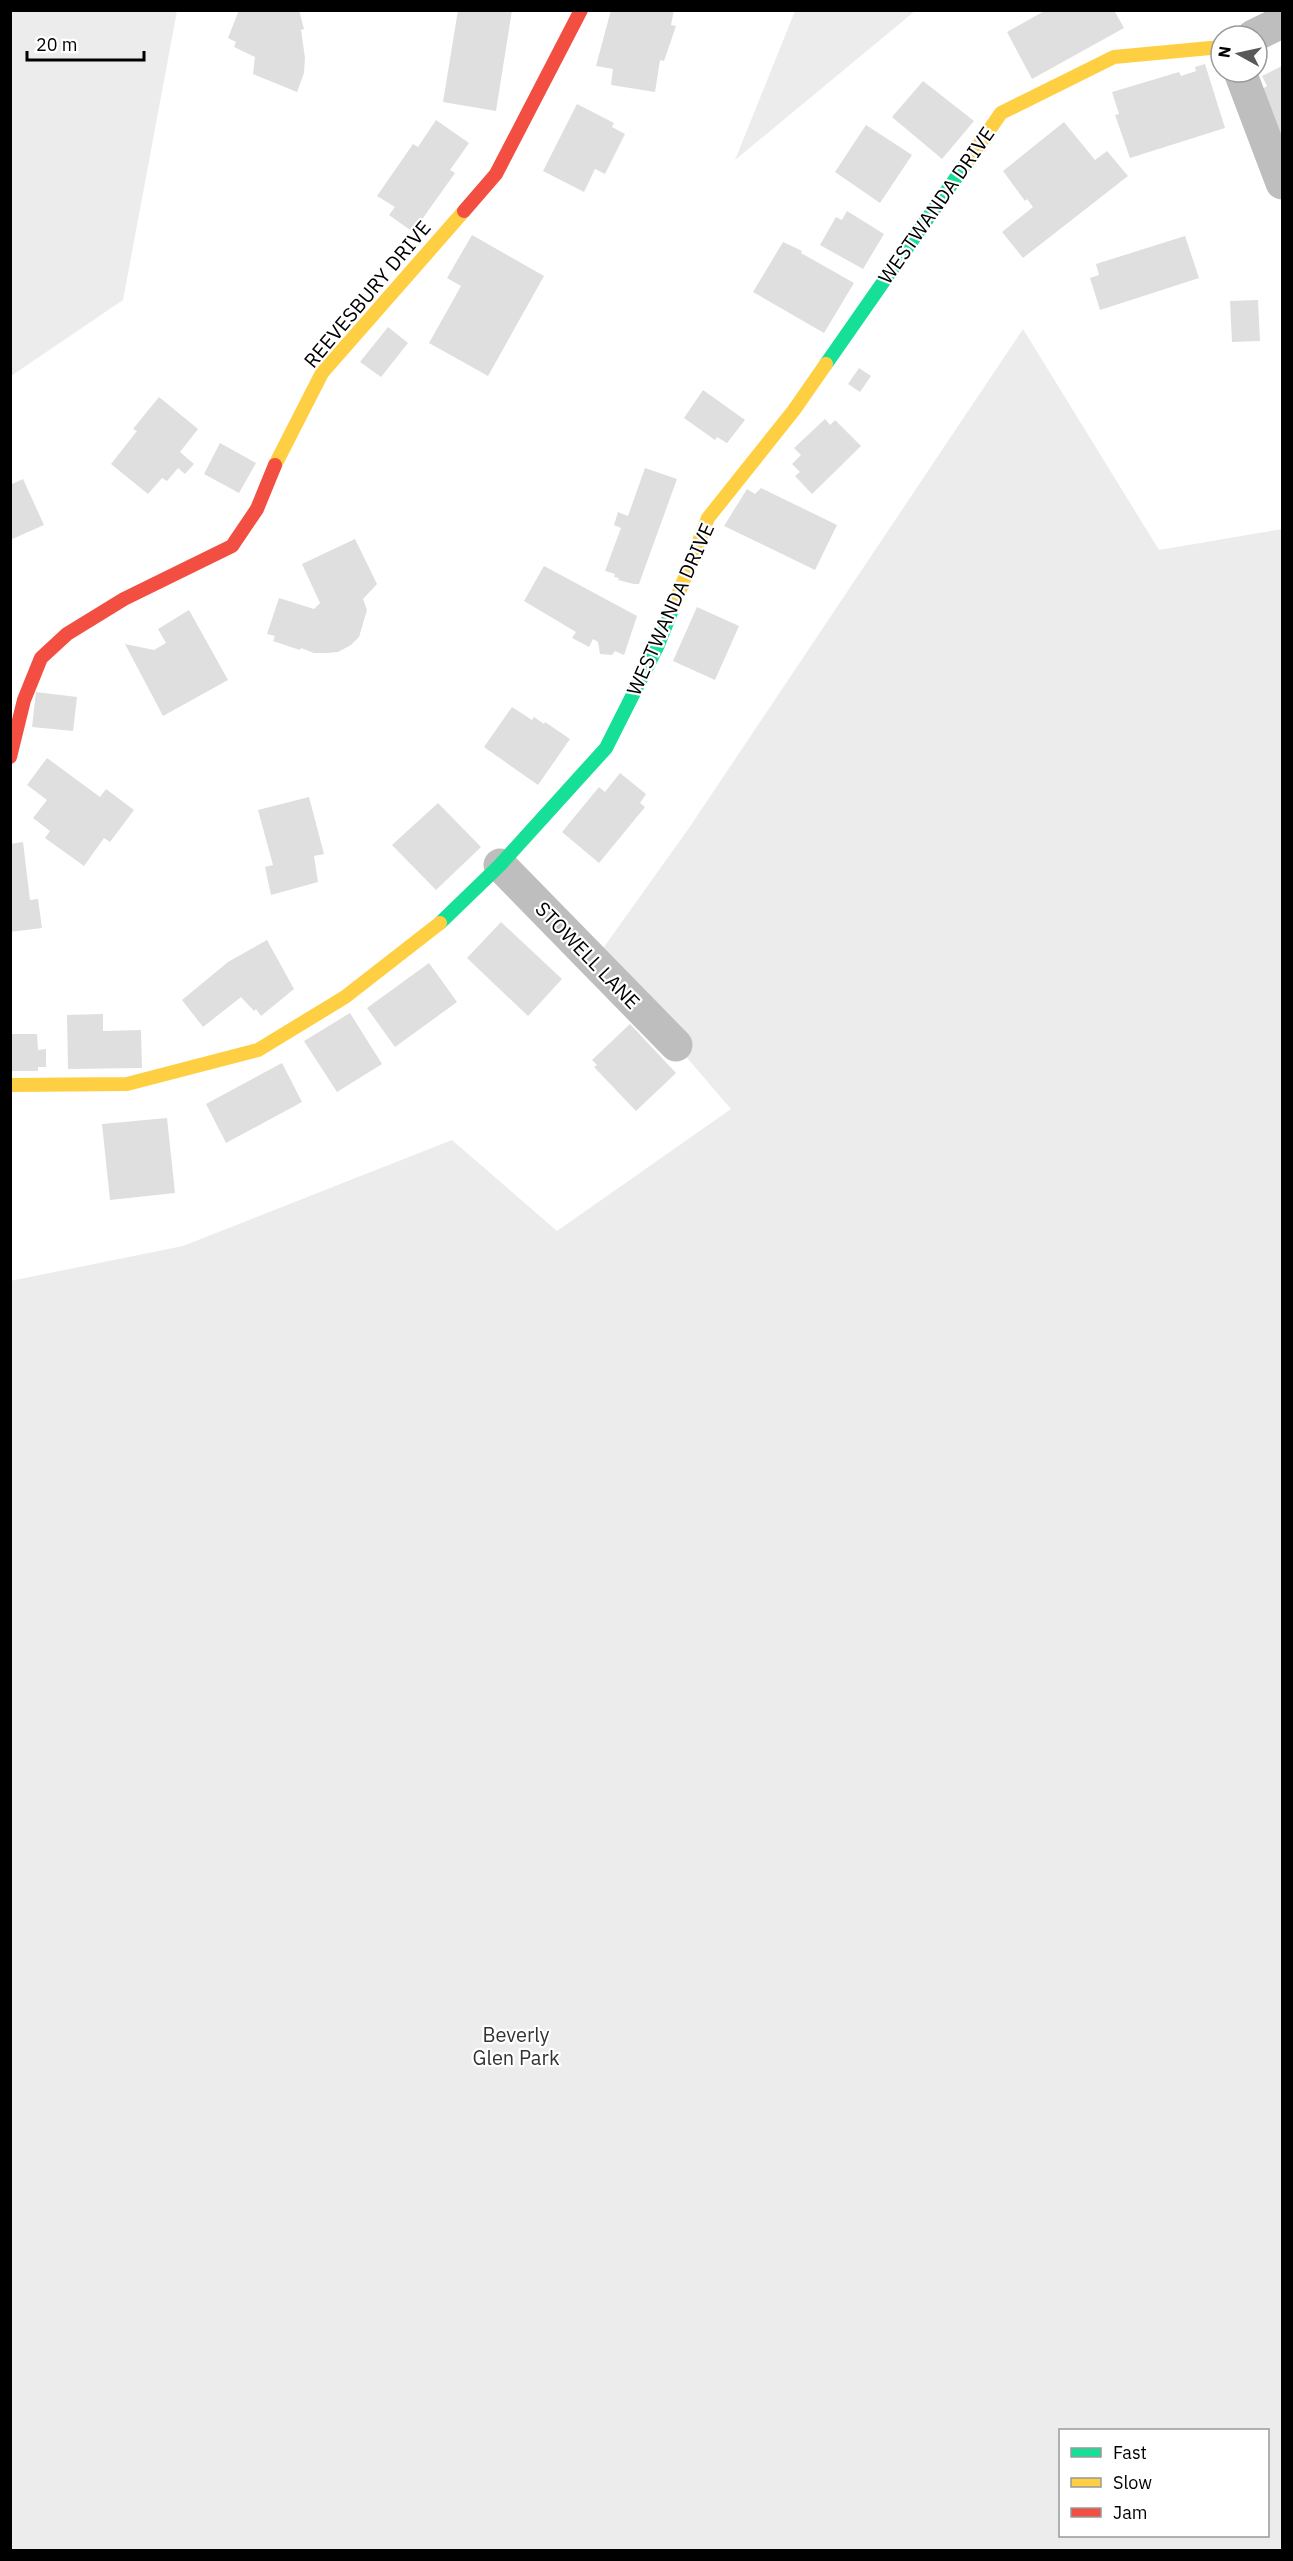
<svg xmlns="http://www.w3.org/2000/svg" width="1293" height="2561" font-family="'IBM Plex Sans',sans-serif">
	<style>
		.green { fill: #ececec; fill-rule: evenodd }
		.building { fill: #dfdfdf }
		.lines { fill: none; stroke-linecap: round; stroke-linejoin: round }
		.street { stroke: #bebebe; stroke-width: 33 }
		.fast { stroke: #16e098; stroke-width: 14 }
		.slow { stroke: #ffcf43; stroke-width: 14 }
		.jam { stroke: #f24e42; stroke-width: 14 }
		.labels { text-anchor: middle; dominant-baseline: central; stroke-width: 4.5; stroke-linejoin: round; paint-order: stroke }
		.street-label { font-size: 20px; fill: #000; stroke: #fff }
		.park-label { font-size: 20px; fill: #333; stroke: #fff }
	</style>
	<rect width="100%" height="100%" fill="#fff"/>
	<g class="green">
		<path d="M11 10 177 11 123 300 11 376Z"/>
		<path d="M795 11H915L735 160Z"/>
		<path d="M1023 329 1159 550 1282 529V2550H11L10 1281 183 1246 452 1140 557 1231 731 1109 676 1045 594 961 689 828ZM1060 2430H1268V2536H1060Z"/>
	</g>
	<g class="building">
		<path d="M239 10H299L304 29 301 30 305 58 304 73 297 92 253 74 255 57 234 47 236 42 228 38Z"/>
		<path d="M458 10H512L496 111 443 102Z"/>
		<path d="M611 10H674L671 25 676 26 664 61 660 60 655 92 611 85 613 69 596 66Z"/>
		<path d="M1046 10H1114L1124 28 1032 79 1007 32Z"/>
		<path d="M1205 64 1225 128 1130 158 1115 115 1119 114 1112 92 1179 72 1181 76 1196 71 1195 67Z"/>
		<path d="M1282 66V149L1262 89 1267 86 1262 76Z"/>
		<path d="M923 81 974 121 942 159 892 117Z"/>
		<path d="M577 104 614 123 612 127 625 134 605 174 595 169 584 192 543 171Z"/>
		<path d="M436 120 469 143 450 170 455 173 413 232 389 215 395 207 377 196 413 144 418 147Z"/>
		<path d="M1064 122 1095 160 1107 151 1128 176 1023 258 1002 232 1033 207 1027 199 1025 201 1003 171Z"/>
		<path d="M866 125 912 155 880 203 835 172Z"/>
		<path d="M847 211 884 234 863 269 820 245 836 217 842 220Z"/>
		<path d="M472 235 544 276 488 376 429 343 461 286 447 278Z"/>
		<path d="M1185 236 1199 278 1100 310 1090 278 1099 275 1096 264Z"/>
		<path d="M783 242 796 248 802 251 801 253 854 283 824 333 753 292Z"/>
		<path d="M1258 300 1260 341 1232 342 1230 301Z"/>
		<path d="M388 327 408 343 381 377 360 362Z"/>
		<path d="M859 368 871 376 860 392 848 384Z"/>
		<path d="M703 390 745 420 727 443 717 437 715 440 684 418Z"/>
		<path d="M159 397 198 429 180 452 194 464 185 474 178 468 167 481 162 478 148 494 111 464 137 431 133 429Z"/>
		<path d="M825 419 830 425 835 420 861 446 812 494 795 476 800 472 792 464 801 455 794 448Z"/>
		<path d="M220 443 256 463 239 493 204 474Z"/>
		<path d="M645 468 677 479 639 584H634L618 580 619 578 614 577 615 574 605 571 621 528 614 525 618 512 628 516Z"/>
		<path d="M23 479 44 525 10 540V485Z"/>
		<path d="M761 488 837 525 815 570 724 526 747 489 755 494Z"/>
		<path d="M355 539 377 584 363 599 367 610 359 637 351 645 338 652 327 653H314L301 648 300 650 273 641 275 636 267 634 279 598 314 609 320 603 302 564Z"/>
		<path d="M544 566 637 616 624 655 615 651 612 655 600 654 598 642 593 639 589 647 572 638 576 632 524 601Z"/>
		<path d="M697 607 739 626 715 680 673 661Z"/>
		<path d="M189 610 228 680 163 716 125 644 154 650 166 643 158 629Z"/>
		<path d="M36 692 77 697 73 731 32 727Z"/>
		<path d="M512 707 532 720 534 717 544 724 545 722 570 739 538 785 484 747Z"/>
		<path d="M47 758 100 797 106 789 134 810 110 842 104 838 84 866 45 838 50 831 33 818 47 800 27 785Z"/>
		<path d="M620 773 646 794 640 803 645 807 599 863 562 832 599 787 605 792Z"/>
		<path d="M309 797 324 854 314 856 318 882 271 895 265 867 273 865 258 810Z"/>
		<path d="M438 803 481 847 436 890 392 845Z"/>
		<path d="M23 842 30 900 38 899 42 928 10 932V844Z"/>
		<path d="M501 922 562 979 528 1016 467 958Z"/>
		<path d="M267 940 294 989 261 1016 256 1009 254 1011 241 997 203 1027 182 1000 228 962Z"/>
		<path d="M429 963 457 1002 395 1047 367 1008Z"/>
		<path d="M350 1013 382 1064 337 1092 304 1041Z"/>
		<path d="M103 1014V1031L141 1030 142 1068 68 1069 67 1015Z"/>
		<path d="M630 1024 676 1073 636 1111 594 1067 597 1065 592 1060Z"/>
		<path d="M10 1034H37L38 1050 46 1049V1067H38V1071H10Z"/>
		<path d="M282 1063 302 1102 226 1143 206 1104Z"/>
		<path d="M167 1118 175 1193 110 1200 102 1124Z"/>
	</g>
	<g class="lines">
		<g class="street">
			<path d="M1253 36 1282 22"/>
			<path d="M1240 72 1282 183"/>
			<path d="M500 865 676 1045"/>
		</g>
		<g class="fast">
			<path d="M826 364 967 162"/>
			<path d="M440 923 500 865 606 748 658 645 678 595"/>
		</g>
		<g class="slow">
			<path d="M967 162 1001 113 1114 57 1221 47"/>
			<path d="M275 465 322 373 464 211"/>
			<path d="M678 595 708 518 794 410 826 364"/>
			<path d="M10 1085 127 1084 258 1050 345 997 440 923"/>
		</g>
		<g class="jam">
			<path d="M464 211 496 174 581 10"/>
			<path d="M10 757 24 700 41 658 67 634 124 599 232 546 257 509 275 465"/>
		</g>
	</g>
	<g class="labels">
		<g class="street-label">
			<text transform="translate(936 205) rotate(-55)">WESTWANDA DRIVE</text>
			<text transform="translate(367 294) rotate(-50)">REEVESBURY DRIVE</text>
			<text transform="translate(670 609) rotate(-66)">WESTWANDA DRIVE</text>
			<text transform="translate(588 955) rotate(46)">STOWELL LANE</text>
		</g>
		<g class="park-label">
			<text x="516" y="2034">Beverly<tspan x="516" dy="23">Glen Park</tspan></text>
		</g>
	</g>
	<rect width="1293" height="2561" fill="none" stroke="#000000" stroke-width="24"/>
	<rect x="1059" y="2429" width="210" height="108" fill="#ffffff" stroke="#999999" stroke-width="1.5"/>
	<rect x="1071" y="2448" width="30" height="9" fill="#16e098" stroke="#999999" stroke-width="1.5"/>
	<text x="1113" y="2459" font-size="18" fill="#000000">Fast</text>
	<rect x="1071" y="2478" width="30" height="9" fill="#ffcf43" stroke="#999999" stroke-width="1.5"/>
	<text x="1113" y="2489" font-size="18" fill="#000000">Slow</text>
	<rect x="1071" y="2508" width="30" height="9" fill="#f24e42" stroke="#999999" stroke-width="1.5"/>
	<text x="1113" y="2519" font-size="18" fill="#000000">Jam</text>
	<g transform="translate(1239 54) rotate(278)"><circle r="28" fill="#ffffff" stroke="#999999" stroke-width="1.5"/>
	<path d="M0-4.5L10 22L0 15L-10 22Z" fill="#595959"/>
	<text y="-9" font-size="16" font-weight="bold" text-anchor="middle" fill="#000000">N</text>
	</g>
	<path d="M27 51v9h117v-9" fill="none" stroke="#000000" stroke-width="3"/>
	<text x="36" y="51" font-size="18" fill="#000000" stroke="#ffffff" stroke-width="4.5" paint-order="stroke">20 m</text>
</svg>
